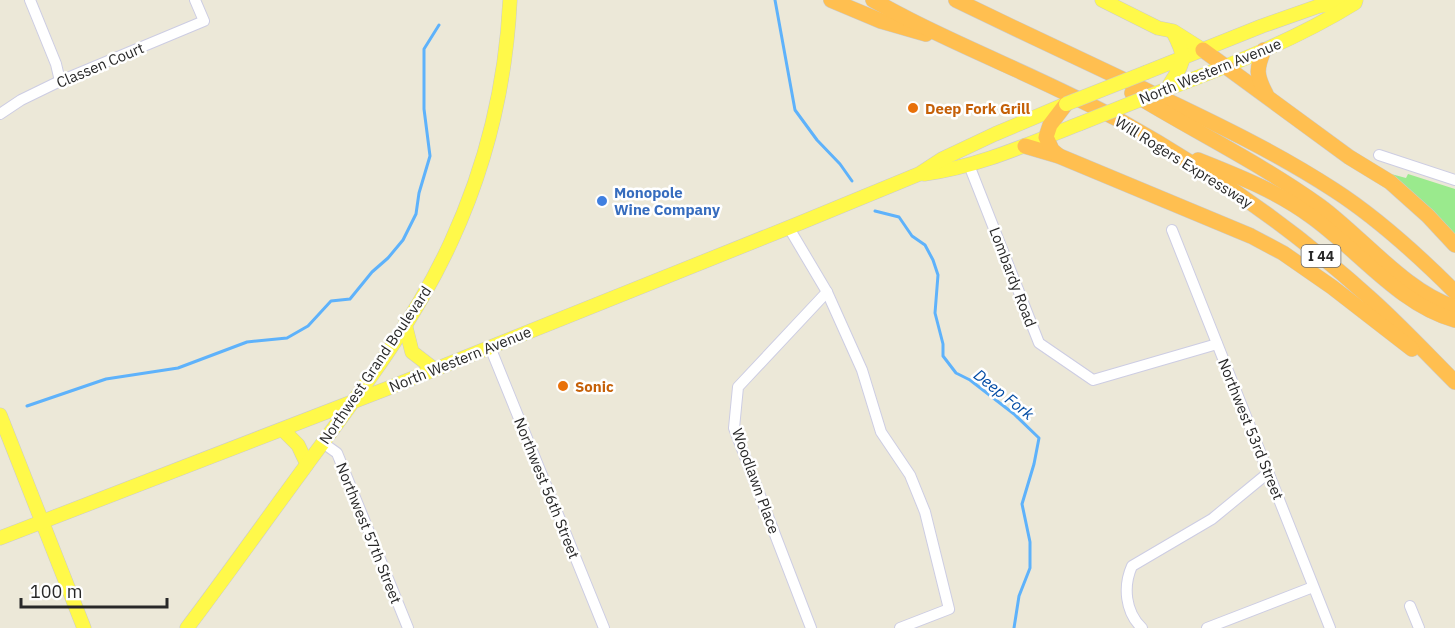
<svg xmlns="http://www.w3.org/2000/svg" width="1455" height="628" font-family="'IBM Plex Sans',sans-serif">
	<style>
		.green { fill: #9aea8d }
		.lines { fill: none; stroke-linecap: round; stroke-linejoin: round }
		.stream { stroke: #5eb2fb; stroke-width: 3 }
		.minor-casing { stroke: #cdcde3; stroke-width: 12 }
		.major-casing { stroke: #cbcbcb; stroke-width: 15 }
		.highway-casing { stroke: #cbcbcb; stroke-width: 16 }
		.minor { stroke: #fff; stroke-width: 10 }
		.major { stroke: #fff94a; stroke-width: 14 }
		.highway { stroke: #ffbf50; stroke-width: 15 }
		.major-bridge-casing { stroke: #cbcbcb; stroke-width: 15; stroke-linecap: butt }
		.major-bridge { stroke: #fff94a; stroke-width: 14 }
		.food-dot { fill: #e8710a; stroke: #fff; stroke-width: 2 }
		.shop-dot { fill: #3f7fe0; stroke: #fff; stroke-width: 2 }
		.labels { text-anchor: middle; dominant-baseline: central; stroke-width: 5; stroke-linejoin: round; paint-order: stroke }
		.shield { fill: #fff; stroke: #686868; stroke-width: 1.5 }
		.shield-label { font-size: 14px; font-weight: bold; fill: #282828 }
		.street-label { font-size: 15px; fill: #282828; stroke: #fff }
		.food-label { font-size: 15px; font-weight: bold; fill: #c56008; stroke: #fff; text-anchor: start }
		.shop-label { font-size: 15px; font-weight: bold; fill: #366cbe; stroke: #fff; text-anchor: start }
		.water-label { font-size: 16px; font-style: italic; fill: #004ba4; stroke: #fff }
	</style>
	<rect width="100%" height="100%" fill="#ece8d8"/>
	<path class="green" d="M1380 171 1406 178 1408 174 1455 189V239Z"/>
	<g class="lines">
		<g class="stream">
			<path d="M775 0 795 110 817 140 840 164 852 181"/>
			<path d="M875 211 899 217 912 236 925 245 933 260 938 275 935 313 943 344V356L956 373 970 380 1014 414 1039 438 1034 464 1022 504 1030 542V568L1019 596 1014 628"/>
			<path d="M27 406 106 379 178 368 247 342 287 338 308 326 331 301 350 299 372 272 388 258 403 240 416 214 419 193 430 156 424 109V49L439 25"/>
		</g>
		<defs>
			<g id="minor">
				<path d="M30 0 56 64 60 81"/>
				<path d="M0 114 21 100 60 81 204 21 195 0"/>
				<path d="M1379 155 1455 180"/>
				<path d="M969 165 1039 343 1093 380 1217 344"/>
				<path d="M789 228 827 292 862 370 881 432 910 475 925 512 949 609 900 628"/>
				<path d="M1172 230 1330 628"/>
				<path d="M490 347 604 628"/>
				<path d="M323 443 337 453 408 628"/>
				<path d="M1410 606 1419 628"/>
				<path d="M811 628 734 428 738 387 827 292"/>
				<path d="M1142 628C1125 612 1123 586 1132 566L1212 519 1268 473"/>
				<path d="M1207 628 1313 587"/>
			</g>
			<g id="major">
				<path d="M1102 0 1158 28 1173 31 1203 50"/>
				<path d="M1147 72 1262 26 1319 6 1356 0"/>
				<path d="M1167 89C1231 65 1297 39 1355 3"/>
				<path d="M1167 89C1183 61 1189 63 1173 32"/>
				<path d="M924 174C978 167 1028 144 1079 124"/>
				<path d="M405 324 412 352 434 369"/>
				<path d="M0 415 84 628"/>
				<path d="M283 430 298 445 307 464"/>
				<path d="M0 538 391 387 800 223 919 174 942 159 995 134 1066 104"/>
				<path d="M187 628C227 575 266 520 305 467 358 395 414 323 451 242 486 166 506 83 510 0"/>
			</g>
			<g id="highway">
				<path d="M831 0 881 21 926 34"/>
				<path d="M873 0C952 45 1039 76 1119 120 1209 170 1295 230 1371 299 1400 325 1427 354 1455 382"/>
				<path d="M956 0C1016 29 1077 58 1137 86 1204 118 1271 149 1334 190 1379 219 1418 255 1455 292"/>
				<path d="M1203 50 1349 157 1390 182 1428 216 1455 245"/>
				<path d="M1264 50C1256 69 1256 75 1266 94"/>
				<path d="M1132 93C1194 131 1260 163 1320 206 1361 236 1408 294 1455 307"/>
				<path d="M1025 146 1059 156 1251 236 1283 253 1332 287 1412 349"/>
				<path d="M1059 156 1052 150 1046 137 1050 125 1066 104"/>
				<path d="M1198 160C1238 176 1277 191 1312 217 1358 250 1400 305 1455 320"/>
			</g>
		</defs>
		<use href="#minor" class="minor-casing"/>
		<use href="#major" class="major-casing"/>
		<use href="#highway" class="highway-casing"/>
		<use href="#minor" class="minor"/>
		<use href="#major" class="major"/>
		<use href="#highway" class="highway"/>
		<defs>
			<g id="major-bridge">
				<path d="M1066 104 1147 72"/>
				<path d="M1079 124 1167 89"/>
			</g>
		</defs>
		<use href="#major-bridge" class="major-bridge-casing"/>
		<use href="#major-bridge" class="major-bridge"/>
	</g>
	<g class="food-dot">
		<circle cx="913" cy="108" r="6"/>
		<circle cx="563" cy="386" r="6"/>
	</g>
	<circle class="shop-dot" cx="602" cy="201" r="6"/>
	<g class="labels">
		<rect class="shield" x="1301.5" y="245" width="39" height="22" rx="4.5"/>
		<g class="shield-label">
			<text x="1321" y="256">I 44</text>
		</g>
		<g class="street-label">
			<text transform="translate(100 65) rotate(-23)">Classen Court</text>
			<text transform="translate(1210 71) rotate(-22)">North Western Avenue</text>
			<text transform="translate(1184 162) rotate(32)">Will Rogers Expressway</text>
			<text transform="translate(1013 277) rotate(69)">Lombardy Road</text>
			<text transform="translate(460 359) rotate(-22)">North Western Avenue</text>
			<text transform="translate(375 365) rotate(-56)">Northwest Grand Boulevard</text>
			<text transform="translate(1251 429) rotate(68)">Northwest 53rd Street</text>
			<text transform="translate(756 481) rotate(70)">Woodlawn Place</text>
			<text transform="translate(547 488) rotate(68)">Northwest 56th Street</text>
			<text transform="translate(369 533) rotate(68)">Northwest 57th Street</text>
		</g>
		<g class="food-label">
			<text x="925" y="108">Deep Fork Grill</text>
			<text x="575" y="386">Sonic</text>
		</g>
		<g class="shop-label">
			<text x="614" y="192">Monopole<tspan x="614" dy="17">Wine Company</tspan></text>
		</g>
		<g class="water-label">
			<text transform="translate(1004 394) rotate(38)">Deep Fork</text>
		</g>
	</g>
	<path d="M21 598v9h146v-9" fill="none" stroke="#282828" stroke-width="3"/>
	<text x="30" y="598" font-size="18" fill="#282828" stroke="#ffffff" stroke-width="4.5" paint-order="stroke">100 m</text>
</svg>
